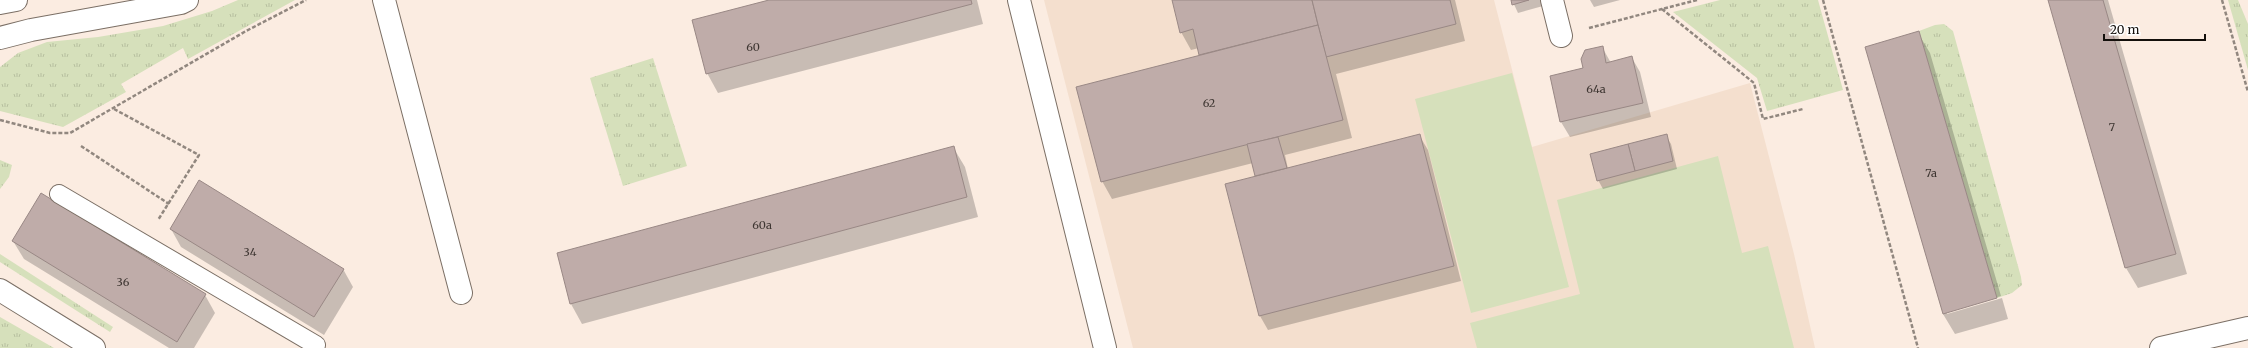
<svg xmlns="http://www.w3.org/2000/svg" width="2248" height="348" font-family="Merriweather,serif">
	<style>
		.built { fill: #f4dfce }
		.grass { fill: url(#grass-tufts) }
		.pitch { fill: #d6e0bb }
		.shadow { fill: #0003 }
		.building { fill: #bfaca9; stroke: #998885 }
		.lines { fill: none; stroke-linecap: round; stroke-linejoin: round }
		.lane-casing { stroke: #7b6f65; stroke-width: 20 }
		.street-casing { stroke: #7b6f65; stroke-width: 24 }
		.secondary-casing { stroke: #7b6f65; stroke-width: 24 }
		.path { stroke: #91877f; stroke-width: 2.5; stroke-dasharray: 4 2; stroke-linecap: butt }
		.lane { stroke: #fff; stroke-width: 18 }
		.street { stroke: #fff; stroke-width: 22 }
		.secondary { stroke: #fff; stroke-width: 22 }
		.labels { text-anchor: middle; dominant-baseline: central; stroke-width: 4; stroke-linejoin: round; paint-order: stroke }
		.number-label { font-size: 11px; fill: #3e3632 }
	</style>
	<defs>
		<pattern id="grass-tufts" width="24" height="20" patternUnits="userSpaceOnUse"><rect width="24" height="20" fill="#d6e0bb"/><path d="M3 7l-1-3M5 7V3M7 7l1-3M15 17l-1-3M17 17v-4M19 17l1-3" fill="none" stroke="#b7bf9f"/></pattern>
	</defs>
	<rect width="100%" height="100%" fill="#fbece1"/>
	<path class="built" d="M1044 0H1494L1532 147 1750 83 1794 254 1815 348H1133Z"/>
	<g class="grass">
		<path d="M238 0H295L188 59 183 48 121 84 126 92 63 127 0 111V67L18 53 47 42 98 37 163 26 212 11Z"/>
		<path d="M1720 0H1818L1843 90 1767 111 1757 78 1673 12Z"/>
		<path d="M2228 0H2238L2248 24V70Z"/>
		<path d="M1944 24 1953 31 2021 277 2022 285 2012 293 1997 298 1919 31 1935 25Z"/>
		<path d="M653 58 687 166 623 186 590 78Z"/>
		<path d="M0 160 12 165 9 177 0 189Z"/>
		<path d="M0 254 113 327 110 332 0 262Z"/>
		<path d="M0 317 54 348H0Z"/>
	</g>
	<g class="pitch">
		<path d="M1512 73 1569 287 1471 313 1415 99Z"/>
		<path d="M1718 156 1742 253 1768 246 1794 348H1477L1470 323 1580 294 1557 200Z"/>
	</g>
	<g class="shadow">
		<path d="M773 0H977L983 24 718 93 707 73Z"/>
		<path d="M1173 0H1455L1465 41 1336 74 1352 138 1285 155 1288 169 1419 135 1428 150 1461 281 1268 330 1260 316 1257 177 1253 163 1112 199 1102 181 1201 56 1199 48 1191 50 1181 32Z"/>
		<path d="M1512 0H1542L1543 6 1518 13Z"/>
		<path d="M1590 0H1620L1594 7Z"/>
		<path d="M2049 0H2108L2187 274 2138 288 2126 268Z"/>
		<path d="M1918 33 1930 53 2001 296 1947 312V314L2002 298 2008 319 1955 334 1943 314 1866 48Z"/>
		<path d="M1602 47 1611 63 1632 58 1640 72 1651 117 1570 137 1561 122 1551 77 1584 69Z"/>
		<path d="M1666 136 1671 144 1677 169 1603 189 1598 180Z"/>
		<path d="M953 147 965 167 978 217 582 324 571 304 558 254Z"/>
		<path d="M171 229 343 269 353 287 324 335 181 247Z"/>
		<path d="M13 241 205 295 215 313 194 348H169L24 259Z"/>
	</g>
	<g class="building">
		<path d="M769 0H971L972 4 706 74 692 20Z"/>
		<path d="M1172 0H1312L1318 25 1199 55 1193 29 1180 33Z"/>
		<path d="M1312 0H1450L1456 24 1326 57Z"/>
		<path d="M1511 0H1529L1512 5Z"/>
		<path d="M2048 0H2103L2176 254 2125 268Z"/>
		<path d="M1318 25 1343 120 1101 182 1076 87Z"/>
		<path d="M1919 31 1997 298 1943 314 1865 47Z"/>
		<path d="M1603 46 1606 63 1632 56 1643 103 1560 122 1550 76 1583 68 1581 59 1585 50Z"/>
		<path d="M1420 134 1454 266 1259 316 1225 184Z"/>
		<path d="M1667 134 1673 161 1635 171 1628 144Z"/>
		<path d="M1278 137 1287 168 1255 176 1247 144Z"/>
		<path d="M1628 144 1635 171 1597 181 1590 154Z"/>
		<path d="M954 146 967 197 570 304 557 253Z"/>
		<path d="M199 180 344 269 314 317 170 229Z"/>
		<path d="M41 193 206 294 177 342 12 241Z"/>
	</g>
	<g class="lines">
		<defs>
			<path id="lane" d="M59 194 316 345"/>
			<g id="street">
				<path d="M384 0 461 293"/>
				<path d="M1019 0 1105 348"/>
				<path d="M1552 0 1561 36"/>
				<path d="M2161 348 2248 328"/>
			</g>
			<g id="secondary">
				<path d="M0 3 16 0"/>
				<path d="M0 38 31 30 181 3 187 0"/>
				<path d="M0 290 94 348"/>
			</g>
		</defs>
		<use href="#lane" class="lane-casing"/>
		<use href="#street" class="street-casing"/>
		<use href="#secondary" class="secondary-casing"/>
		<g class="path">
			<path d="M1697 0 1662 9 1754 83 1763 119 1803 109"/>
			<path d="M1823 0 1918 348"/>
			<path d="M2222 0 2248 92"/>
			<path d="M1589 28 1662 9"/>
			<path d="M114 109 199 155 158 220"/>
			<path d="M0 120 50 133H70L246 31 306 0"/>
			<path d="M81 146 169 204"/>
		</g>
		<use href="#lane" class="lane"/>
		<use href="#street" class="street"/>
		<use href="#secondary" class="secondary"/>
	</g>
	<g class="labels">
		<g class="number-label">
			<text x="753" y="47">60</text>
			<text x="1596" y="89">64a</text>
			<text x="1209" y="103">62</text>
			<text x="2112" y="127">7</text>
			<text x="1931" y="173">7a</text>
			<text x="762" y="225">60a</text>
			<text x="250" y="252">34</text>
			<text x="123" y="282">36</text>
		</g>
	</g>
	<path d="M2104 34v6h101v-6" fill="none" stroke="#130f0b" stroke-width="2"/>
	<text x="2110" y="34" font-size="12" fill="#130f0b" stroke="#ffffff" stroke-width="3" paint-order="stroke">20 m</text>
</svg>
